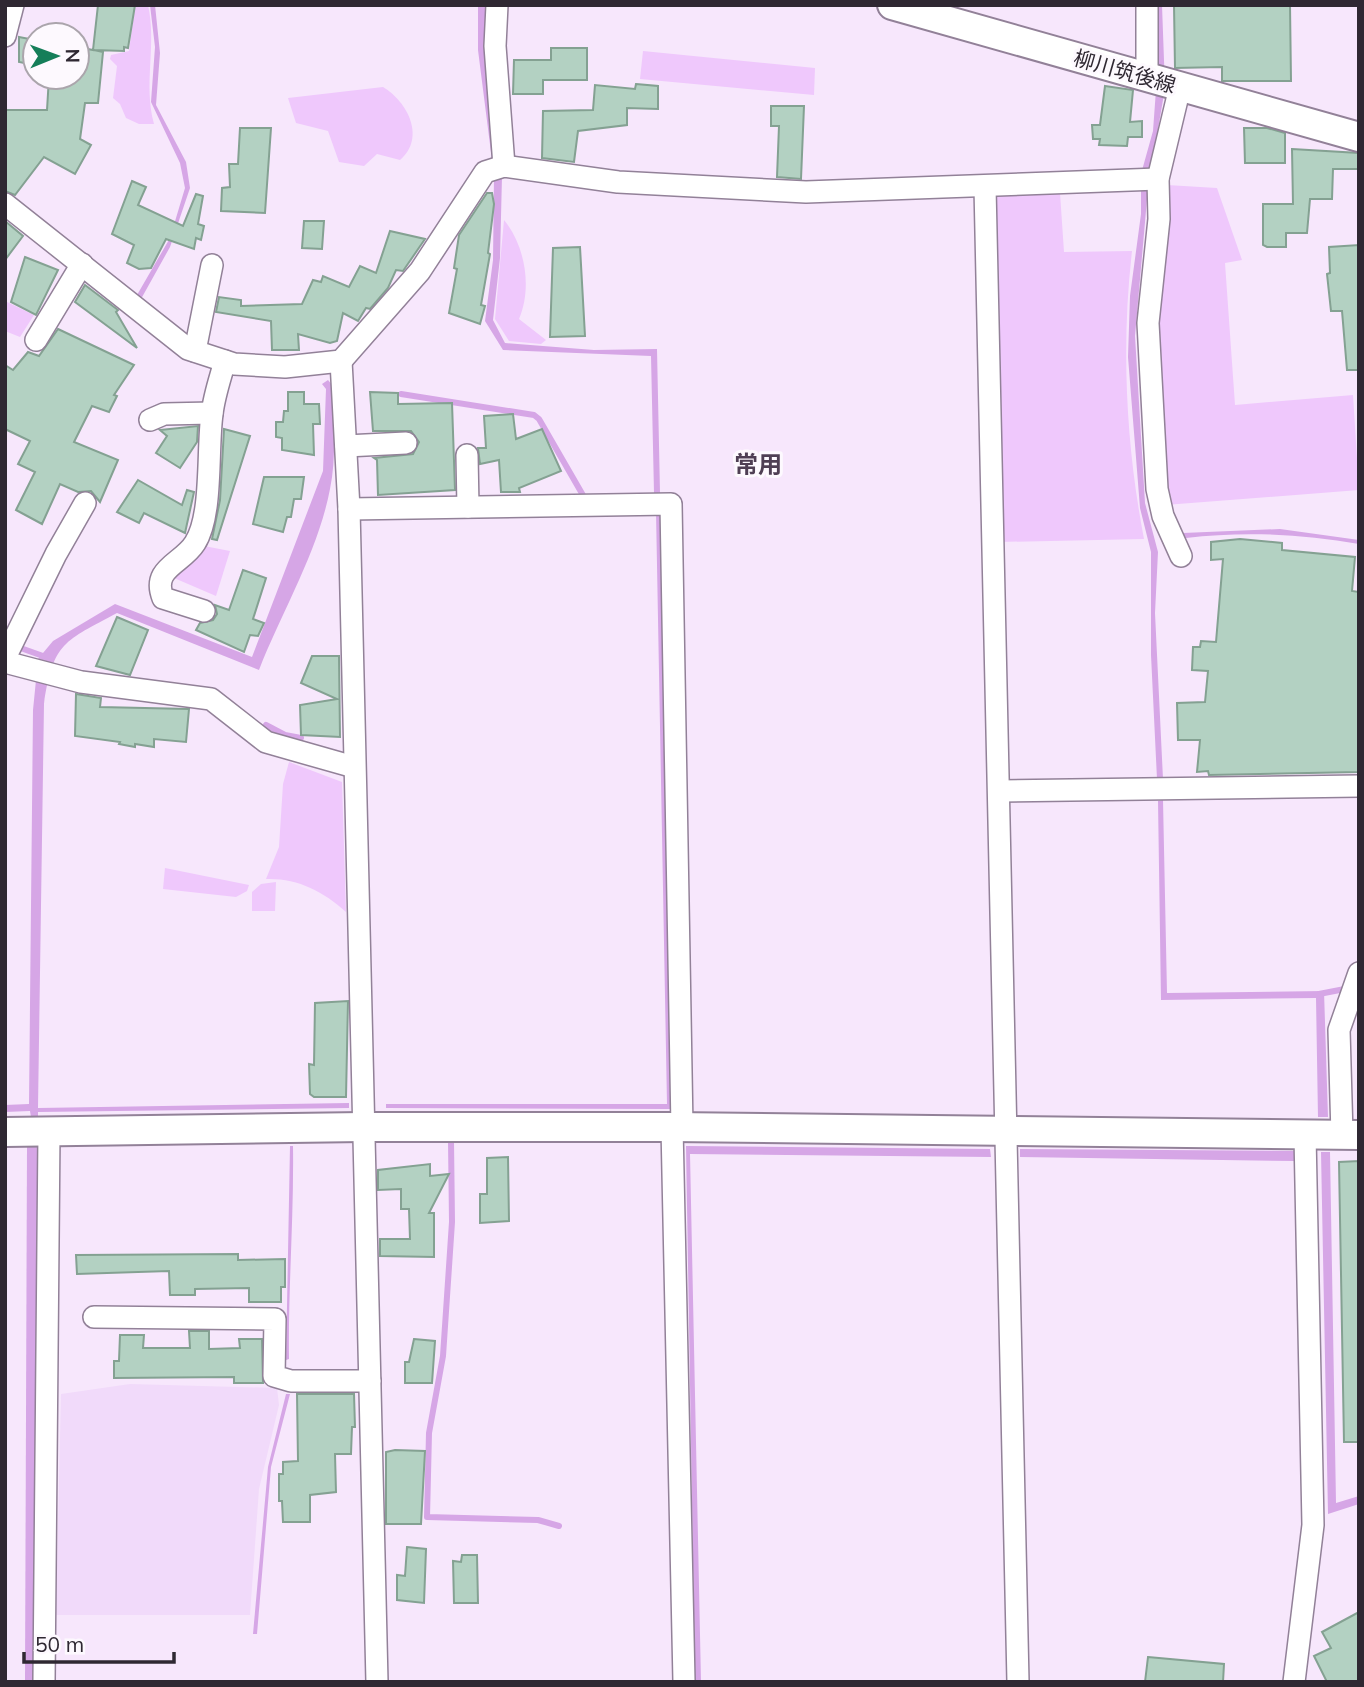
<svg xmlns="http://www.w3.org/2000/svg" width="1364" height="1687" font-family="Mulish,'Noto Sans JP',sans-serif">
	<style>
		.built { fill: #f1dafa }
		.green { fill: #efc8fc }
		.water { fill: #d6a6e6 }
		.lines { fill: none; stroke-linecap: round; stroke-linejoin: round }
		.stream { stroke: #d6a6e6; stroke-width: 6 }
		.building { fill: #b3d1c2; stroke: #84a192; stroke-width: 2 }
		.street-casing { stroke: #928198; stroke-width: 24 }
		.secondary-casing { stroke: #928198; stroke-width: 32 }
		.street { stroke: #fff; stroke-width: 21 }
		.secondary { stroke: #fff; stroke-width: 28 }
		.labels { text-anchor: middle; dominant-baseline: central; stroke-width: 6; stroke-linejoin: round; paint-order: stroke }
		.street-label { font-size: 21px; fill: #2f2832; stroke: #fdf9fe }
		.quarter-label { font-size: 24px; font-weight: bold; fill: #4f3f54; stroke: #fdf9fe }
	</style>
	<rect width="100%" height="100%" fill="#f7e7fc"/>
	<path class="built" d="M130 1384 277 1388 279 1405 259 1489 250 1615H56L61 1394Z"/>
	<g class="green">
		<path d="M135 5H148C157 45 143 84 154 124H139L126 118 120 104 113 98 117 66 110 59 111 55 129 51Z"/>
		<path d="M643 51 815 68 814 95 640 79Z"/>
		<path d="M383 87C408 102 426 138 400 160L377 154 364 166 339 162 328 131 296 123 288 98Z"/>
		<path d="M1167 185 1217 188 1242 260 1225 263 1235 405 1353 395 1359 490 1165 505 1153 370Z"/>
		<path d="M1060 193 1064 252 1132 251C1121 347 1126 445 1144 539L999 542 992 208 998 195Z"/>
		<path d="M504 220C526 247 532 289 519 319L546 340 541 344 509 341 495 319Z"/>
		<path d="M5 301 34 315 20 337 5 331Z"/>
		<path d="M199 545 230 551 216 596 167 575Z"/>
		<path d="M289 762 342 782 346 912C323 891 297 878 266 879L279 847 283 784Z"/>
		<path d="M165 868 249 885 247 891 236 897 163 889Z"/>
		<path d="M276 882 275 911H252V892L261 884Z"/>
	</g>
	<g class="water">
		<path d="M150 5H155L160 53 156 105 186 162 190 188 170 247 141 299 137 295 170 238 185 188 180 163 151 102 155 47Z"/>
		<path d="M478 5H486L485 58 502 176 500 258 493 320 505 343 594 350 657 349 660 493H654L651 356 503 350 485 321 493 260 494 176 478 50Z"/>
		<path d="M1155 5H1162L1165 88 1148 188 1135 336 1145 503 1158 552 1155 613 1163 779H1157L1151 655V552L1140 508 1128 357 1130 296 1141 214V174L1153 131 1157 76Z"/>
		<path d="M328 380 333 386C333 420 337 456 330 489 318 552 282 611 259 670L117 613C65 641 53 642 44 704L38 1108 349 1103V1108L38 1112V1117H31L30 1111 5 1112V1105L29 1104 33 710 36 680 43 662 38 659 53 641 115 604 252 657 323 471 326 389 322 384Z"/>
		<path d="M656 511H661L672 1109 386 1108V1104H667Z"/>
		<path d="M1280 529 1359 540V544C1302 534 1244 531 1186 538L1183 533Z"/>
		<path d="M1163 800 1167 993 1324 991 1328 1117H1318L1316 998 1161 1000 1158 801Z"/>
		<path d="M27 1146H39L35 1682H25Z"/>
		<path d="M290 1146H293C294 1217 288 1288 289 1359L286 1360Z"/>
		<path d="M686 1146 990 1149 991 1157 690 1154 701 1682H695Z"/>
		<path d="M1020 1149 1295 1151V1161L1020 1157Z"/>
		<path d="M1321 1152H1330L1336 1503 1359 1496V1504L1328 1514Z"/>
		<path d="M286 1394H290L271 1467 257 1634H253L268 1467Z"/>
	</g>
	<g class="lines">
		<g class="stream">
			<path d="M401 394 534 415 539 419 584 497"/>
			<path d="M15 646 43 656"/>
			<path d="M266 725 285 735 301 738"/>
			<path d="M1319 994 1350 988"/>
			<path d="M451 1141 452 1222 443 1356 429 1433 427 1517 538 1520 559 1526"/>
		</g>
	</g>
	<g class="building">
		<path d="M98 5H135L128 48 124 47V51L94 50 103 52 98 103H85L80 139 91 145 75 174 44 157 15 195 5 191V110H47L49 77H77V47L93 50Z"/>
		<path d="M1174 5H1290L1291 81H1222V67L1175 68Z"/>
		<path d="M19 37 35 40V65L19 62Z"/>
		<path d="M551 48H587V80H543V94H513L514 60H551Z"/>
		<path d="M636 84 658 86V109L627 108V125L578 131 574 162 542 158 543 111 593 110 595 85 635 89Z"/>
		<path d="M1105 86 1133 90 1130 122 1142 121V137H1128L1127 146 1099 145 1100 139H1093L1092 125H1100Z"/>
		<path d="M771 106H804L801 179 777 177 779 126H771Z"/>
		<path d="M240 128H271L265 213 221 211 222 188 230 187 229 164H238Z"/>
		<path d="M1244 128H1267L1285 133V163H1245Z"/>
		<path d="M1292 149 1359 153V169H1333L1332 199H1310L1307 233H1286V247H1267L1263 245V204H1293Z"/>
		<path d="M132 181 146 187 138 205 183 226 196 194 203 196 198 224 204 226 201 240 196 238 194 249 166 239 151 268 139 269 127 263 134 245 112 234Z"/>
		<path d="M487 193H492L494 204 488 253 490 254 481 305 485 306 480 324 449 313 457 269 454 268 459 235Z"/>
		<path d="M5 221 23 236 5 260Z"/>
		<path d="M304 221H324L322 249 302 248Z"/>
		<path d="M390 231 425 239 403 271 396 270 388 288 370 309 366 308 358 321 343 313 337 341 330 343 298 334 299 350H272L271 321 216 312 219 297 241 300V306L302 304 313 280 321 282 323 276 349 287 360 266 376 273Z"/>
		<path d="M1359 245V370H1347L1342 311H1331L1327 274 1330 273 1329 247Z"/>
		<path d="M580 247 585 336 550 337 553 248Z"/>
		<path d="M25 257 58 270 36 315 11 302Z"/>
		<path d="M85 285 118 310 116 312 137 348 75 302Z"/>
		<path d="M58 329 134 365 114 395 117 396 109 412 92 406 74 442 118 460 100 502 91 491 78 492 60 484 42 524 16 510 35 472 18 464 30 441 5 429V365L13 370 28 352 39 356Z"/>
		<path d="M288 392H304V404H319L320 424H313L314 455 282 450V438L276 437V422H283L284 411H288Z"/>
		<path d="M370 392 398 393V404L452 403 455 490 378 495 377 460 374 458 413 454 419 442 411 431H373Z"/>
		<path d="M513 414 516 439 542 429 561 471 519 488 520 492H501L499 460 480 464 478 448H486L484 416Z"/>
		<path d="M198 426 197 442 180 468 156 453 167 436 160 430Z"/>
		<path d="M224 429 250 436 217 540 212 539 220 500Z"/>
		<path d="M264 477H304L301 499H294L291 517H287L283 532 253 524Z"/>
		<path d="M138 480 182 505 187 490 194 492 185 533 144 513 139 523 117 512Z"/>
		<path d="M1240 539 1282 543V550L1355 557 1352 591 1359 592V772L1209 775 1208 771 1197 772 1200 740H1178L1177 703 1205 702 1208 671 1192 670 1193 647H1200L1201 641 1216 642 1223 559 1211 560V542Z"/>
		<path d="M243 570 266 578 253 619 264 623 258 636 250 635 244 652 196 630 200 623 213 620 217 614 215 605 229 610Z"/>
		<path d="M117 617 148 630 130 675 96 666Z"/>
		<path d="M312 656H339L340 737 301 735 300 705 337 699 301 683Z"/>
		<path d="M76 694 101 698 100 707 189 709 186 742 154 739V747L135 744V747L119 744 120 742 75 736Z"/>
		<path d="M348 1001 346 1097H314L310 1094 309 1064 314 1065 315 1003Z"/>
		<path d="M508 1157 509 1221 480 1223V1194H487V1158Z"/>
		<path d="M1359 1161V1442H1344L1339 1162Z"/>
		<path d="M430 1164V1176L449 1174 429 1213H434V1257L380 1256V1239H410L409 1209H401V1189L378 1190V1170Z"/>
		<path d="M238 1254V1260L285 1259V1287H281V1302H249V1288L195 1289V1295H170L169 1271 77 1274 76 1255Z"/>
		<path d="M189 1331H209V1349L240 1348 239 1339H262L263 1383H234V1377L114 1378V1361H119L120 1335H144L143 1348H190Z"/>
		<path d="M414 1339 435 1341 432 1383H405V1362H409Z"/>
		<path d="M297 1394H354L355 1427H352L351 1454H335L336 1492 310 1495V1522H283L282 1501H279V1474H283V1462L298 1461Z"/>
		<path d="M395 1450 425 1451 421 1524H386V1452Z"/>
		<path d="M407 1547 426 1549 424 1603 397 1600V1575L405 1576Z"/>
		<path d="M462 1555H477L478 1603H454L453 1561 461 1562Z"/>
		<path d="M1359 1612V1682H1327L1314 1656 1331 1648 1322 1632Z"/>
		<path d="M1148 1657 1224 1664 1223 1682H1145Z"/>
	</g>
	<g class="lines">
		<defs>
			<g id="street">
				<path d="M497 5 495 46 504 166"/>
				<path d="M1147 5V78"/>
				<path d="M5 36 13 5"/>
				<path d="M1180 87 1158 179 1159 219 1148 323 1157 489 1163 516 1181 556"/>
				<path d="M985 187 1018 1682"/>
				<path d="M5 204 188 349 234 364 285 367 341 361 420 271 485 172 504 166 618 182 806 192 1158 179"/>
				<path d="M36 340 82 264"/>
				<path d="M195 351 212 265"/>
				<path d="M341 361 349 509 377 1682"/>
				<path d="M150 420 164 414 212 413"/>
				<path d="M346 446 406 443"/>
				<path d="M467 455 468 507"/>
				<path d="M349 509 671 504 682 1128"/>
				<path d="M204 611 163 598C151 568 182 564 195 543 213 515 207 449 212 414 214 396 220 379 225 361"/>
				<path d="M5 658 56 554 85 503"/>
				<path d="M5 662 81 682 211 699 266 742 354 767"/>
				<path d="M1001 791 1359 786"/>
				<path d="M672 1127 684 1682"/>
				<path d="M1342 1135 1339 1030 1359 973"/>
				<path d="M94 1317 275 1319 274 1376 291 1381H370"/>
				<path d="M44 1682 49 1132"/>
				<path d="M1294 1682 1313 1525 1305 1135"/>
			</g>
			<g id="secondary">
				<path d="M892 5 1359 137"/>
				<path d="M5 1132 363 1127H672L1359 1135"/>
			</g>
		</defs>
		<use href="#street" class="street-casing"/>
		<use href="#secondary" class="secondary-casing"/>
		<use href="#street" class="street"/>
		<use href="#secondary" class="secondary"/>
	</g>
	<g class="labels">
		<g class="street-label">
			<text transform="translate(1125 71) rotate(16)">柳川筑後線</text>
		</g>
		<g class="quarter-label">
			<text x="758" y="464">常用</text>
		</g>
	</g>
	<rect width="1364" height="1687" fill="none" stroke="#2f2832" stroke-width="14"/>
	<g transform="translate(56 56) rotate(89)"><circle r="33" fill="#fdf9fe" stroke="#aba5ac" stroke-width="2"/>
	<path d="M0-5L12 26L0 18L-12 26Z" fill="#157e59"/>
	<text y="-10" font-size="19" font-weight="bold" text-anchor="middle" fill="#2f2832">N</text>
	</g>
	<path d="M24 1652v10h150v-10" fill="none" stroke="#2f2832" stroke-width="3.5"/>
	<text x="35" y="1652" font-size="21" fill="#2f2832" stroke="#fdf9fe" stroke-width="5" paint-order="stroke">50 m</text>
</svg>
